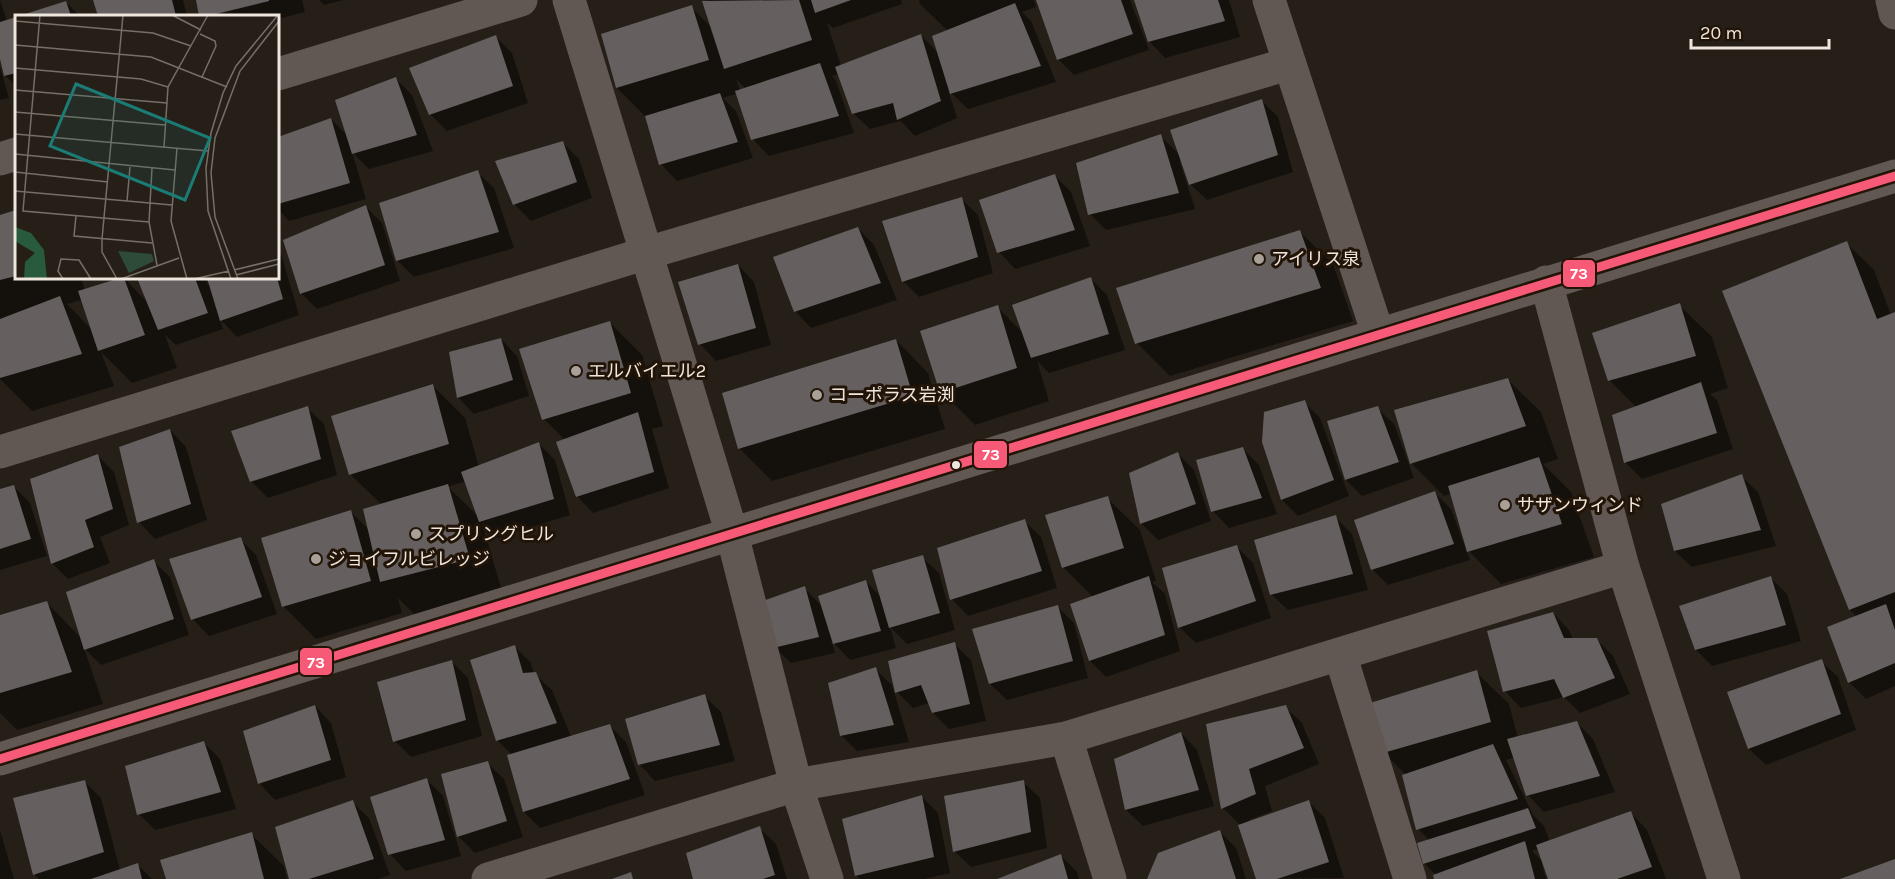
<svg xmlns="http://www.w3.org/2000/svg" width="1895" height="879" font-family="Karla,'Noto Sans JP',sans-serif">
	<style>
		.shadow { fill: #0007; fill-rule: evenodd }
		.building { fill: #655f5f }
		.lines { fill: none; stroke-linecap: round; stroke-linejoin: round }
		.minor { stroke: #615854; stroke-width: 33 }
		.tertiary { stroke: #615854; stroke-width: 33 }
		.trunk { stroke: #605752; stroke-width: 33 }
		.bus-1-casing { stroke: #221508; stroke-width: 14 }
		.bus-1 { stroke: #f75a77; stroke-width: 9 }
		.poi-dot { fill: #a9a098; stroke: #221508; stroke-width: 2 }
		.bus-dot { fill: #efe6dd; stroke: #221508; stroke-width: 2 }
		.labels { text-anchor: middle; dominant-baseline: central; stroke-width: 6; stroke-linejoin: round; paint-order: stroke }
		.poi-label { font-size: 18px; fill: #efe6dd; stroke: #221508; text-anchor: start }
		.inset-road { fill: none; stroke: #766f67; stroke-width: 1.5 }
		.view { fill: #1a7c74; fill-opacity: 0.15; stroke: #1a7c74; stroke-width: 3 }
		.inset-edge { fill: none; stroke: #efe6dd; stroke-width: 3 }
		.line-badge { stroke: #221508; stroke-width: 2 }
		.badge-label { font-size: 16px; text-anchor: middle; font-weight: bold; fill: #fff }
	</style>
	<rect width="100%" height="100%" fill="#261f18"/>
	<g class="shadow">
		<path d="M0 0 7 21 16 18V86L5 75 0 53Z"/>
		<path d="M95 0H183L187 16H100Z"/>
		<path d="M198 0H302L305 12 278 19V16H201Z"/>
		<path d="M319 0H343L324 5Z"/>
		<path d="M709 0H901L902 4 833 28 827 23 841 66 921 35 939 54 948 31 920 4 919 0H1034L1036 7 1022 12 1031 21 1056 82 968 109 948 90 957 118 915 136 901 121 870 129 853 113 840 74 832 76 836 81 854 133 769 156 753 139 738 93 723 98 736 111 753 158 677 181 661 164 647 118 617 88 691 7 712 28 704 2ZM736 79 746 89 740 91Z"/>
		<path d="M1038 0H1130L1149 50 1074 75 1058 59Z"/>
		<path d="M1136 0H1229L1240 37 1165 58 1149 41Z"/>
		<path d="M66 2 80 16H22Z"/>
		<path d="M496 37 512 53 528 103 447 131 430 114Z"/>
		<path d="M0 67 9 98 0 100Z"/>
		<path d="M396 79 412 95 433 151 369 169 352 152 366 199 289 221 278 209V139L331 119 348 136Z"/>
		<path d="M1262 101 1278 117 1293 172 1207 200 1190 184 1182 161 1180 162 1195 209 1106 230 1090 214 1160 136 1181 156Z"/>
		<path d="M563 143 579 159 592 198 531 221 514 204Z"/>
		<path d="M477 172 494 188 514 248 414 277 398 261Z"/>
		<path d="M1055 176 1071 192 1090 246 1015 269 999 252Z"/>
		<path d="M961 199 978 215 993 273 919 297 903 281Z"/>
		<path d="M366 207 382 223 400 281 317 309 301 293Z"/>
		<path d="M16 212V278H81L85 290 124 278 149 304 139 278H205L208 285 210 284 208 278H278V253L282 257 299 315 237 337 220 319 223 329 176 345 165 335 177 368 132 383 101 352 114 386 32 411 0 379V217ZM82 300 92 330 67 304Z"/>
		<path d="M858 228 874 245 897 300 811 328 795 311Z"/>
		<path d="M1300 232 1333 264 1353 321 1170 376 1137 343Z"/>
		<path d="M1846 243 1874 270 1891 315 1895 314V686L1866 699 1850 683 1829 627 1857 617 1850 610 1724 292Z"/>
		<path d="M738 265 754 282 771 345 716 361 700 344Z"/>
		<path d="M1090 278 1107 295 1125 350 1049 373 1037 361 1049 401 975 425 942 392 997 307 1024 334Z"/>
		<path d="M1679 305 1712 337 1728 388 1710 394 1717 400 1733 449 1642 479 1626 463 1614 416 1637 408 1609 380Z"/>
		<path d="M609 322 642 355 663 426 652 429 669 488 593 513 577 496 565 440 544 419Z"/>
		<path d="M501 339 517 356 529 396 474 414 458 397Z"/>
		<path d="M896 340 928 373 945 429 772 481 739 448Z"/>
		<path d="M1508 380 1541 412 1558 459 1543 464 1571 492 1594 557 1501 584 1466 548 1452 493 1444 496 1411 463Z"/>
		<path d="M432 385 465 418 479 467 539 444 555 460 570 515 497 538 482 523 502 591 414 614 398 598 402 613 316 639 283 606 351 512 370 531 382 505 350 474ZM466 481 479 517 448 487Z"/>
		<path d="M1304 402 1320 418 1349 496 1298 516 1282 500 1263 442Z"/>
		<path d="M307 408 324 424 337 475 268 498 251 481Z"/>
		<path d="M1377 408 1394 424 1414 478 1362 496 1346 480Z"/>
		<path d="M170 430 186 447 207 520 155 539 139 522Z"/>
		<path d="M1243 449 1259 465 1277 514 1229 528 1213 511Z"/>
		<path d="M1178 454 1194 470 1211 521 1158 540 1141 523Z"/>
		<path d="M98 456 114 472 129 525 100 537 110 563 68 579 52 563Z"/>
		<path d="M1741 476 1758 492 1776 546 1692 567 1675 551Z"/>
		<path d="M13 486 30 503 47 556 0 570V491Z"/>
		<path d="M1435 493 1451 509 1470 560 1388 585 1372 569Z"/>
		<path d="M1107 498 1140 530 1156 581 1152 582 1165 594 1180 651 1106 677 1090 661 1072 605 1094 598 1063 567Z"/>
		<path d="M1335 517 1352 534 1368 590 1288 610 1271 594Z"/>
		<path d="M1024 521 1041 537 1057 588 968 616 952 599Z"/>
		<path d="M240 539 256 555 277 614 209 636 193 619Z"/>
		<path d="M1236 546 1253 563 1271 618 1196 643 1179 627Z"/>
		<path d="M922 557 939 573 955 630 907 644 890 627 896 648 850 660 831 640 835 653 791 663 774 647 804 588 822 606 865 581 882 598Z"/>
		<path d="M153 561 170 577 189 635 101 665 84 648 103 704 17 730 0 713V617L47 603 81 638Z"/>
		<path d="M1771 578 1787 594 1801 641 1712 666 1696 650Z"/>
		<path d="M1058 607 1074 623 1088 678 1007 700 990 684Z"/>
		<path d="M1553 613 1569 630 1573 639H1596L1613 656 1630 694 1580 713 1564 697 1521 708 1505 691Z"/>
		<path d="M954 644 971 660 986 721 949 729 933 713 929 703 913 708 897 692Z"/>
		<path d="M514 646 531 663 534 674 552 690 571 737 610 726 626 742 645 795 540 828 524 812 508 756 512 755 497 740Z"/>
		<path d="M1821 661 1838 677 1856 730 1766 765 1749 749 1729 693Z"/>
		<path d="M452 662 468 678 482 736 411 757 395 741Z"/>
		<path d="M875 669 892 685 909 742 857 751 841 735Z"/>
		<path d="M1476 672 1509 704 1518 738 1577 723 1593 739 1615 792 1544 812 1528 795 1515 757 1506 760 1533 815 1544 826 1550 842 1631 813 1647 830 1666 879H1549L1544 864 1542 865 1546 879H1436V875L1424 863 1430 841 1418 829 1406 775 1384 753ZM1539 849 1544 863 1532 851Z"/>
		<path d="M704 696 721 712 735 761 655 781 639 764Z"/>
		<path d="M315 706 331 723 346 777 275 800 259 783Z"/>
		<path d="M1285 707 1302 723 1319 764 1265 786 1272 811 1249 820 1250 822 1309 802 1325 818 1344 878 1257 879 1241 826 1223 808Z"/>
		<path d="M1181 733 1197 750 1214 806 1143 826 1126 810 1116 760Z"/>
		<path d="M203 742 220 759 236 809 155 830 139 814Z"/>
		<path d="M487 763 504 779 523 837 475 853 459 837 443 775Z"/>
		<path d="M426 779 443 796 461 856 406 871 390 854Z"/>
		<path d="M85 782 101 798 120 870 138 865 152 879H39L34 874Z"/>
		<path d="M1023 782 1040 798 1047 848 971 867 954 851Z"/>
		<path d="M922 797 938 813 950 873 925 879H860L856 875Z"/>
		<path d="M352 802 369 818 390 875 378 879H291Z"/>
		<path d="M759 828 776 844 787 879H695Z"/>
		<path d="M0 830 14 879H0Z"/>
		<path d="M1220 832 1236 848 1246 879H1148Z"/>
		<path d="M251 834 284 866 287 879H168Z"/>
		<path d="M1061 856 1077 872 1079 879H1001Z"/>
	</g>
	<g class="building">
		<path d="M93 0H172L176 16H98Z"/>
		<path d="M196 0H269V1L208 16H199Z"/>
		<path d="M799 0 812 40 724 69 702 1Z"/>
		<path d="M811 0H851L815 13Z"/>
		<path d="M1036 0H1121L1133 34 1057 60Z"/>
		<path d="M1134 0H1218L1225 21 1148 42Z"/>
		<path d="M66 1 71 16H19Z"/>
		<path d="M1015 3 1041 66 950 94 932 36Z"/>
		<path d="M692 5 709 60 616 88 601 34Z"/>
		<path d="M16 17V73L4 76 0 59V22Z"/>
		<path d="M921 34 941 101 897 120 893 103 852 114 835 67Z"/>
		<path d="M496 35 513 86 429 115 409 68Z"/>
		<path d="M820 63 839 116 751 140 735 91Z"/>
		<path d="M396 77 417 135 352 154 335 100Z"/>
		<path d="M720 93 738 142 659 165 645 116Z"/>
		<path d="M1262 99 1278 155 1189 185 1170 130Z"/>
		<path d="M331 118 350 183 278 204V137Z"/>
		<path d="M1161 134 1179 193 1088 215 1076 163Z"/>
		<path d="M563 141 577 182 513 205 495 161Z"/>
		<path d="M478 170 499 232 396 261 379 203Z"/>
		<path d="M1055 174 1075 230 997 253 979 200Z"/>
		<path d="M962 197 978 257 902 282 882 221Z"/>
		<path d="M366 205 385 265 300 294 283 240Z"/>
		<path d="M16 210V276L0 280V215Z"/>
		<path d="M858 227 881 283 794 312 773 257Z"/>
		<path d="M1300 230 1321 288 1135 344 1116 288Z"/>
		<path d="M1847 241 1877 319 1895 312V592L1849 610 1722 291Z"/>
		<path d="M738 264 756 328 698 345 678 282Z"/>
		<path d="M1091 277 1109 334 1031 358 1012 305Z"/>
		<path d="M120 278H124L145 335 98 351 78 291Z"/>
		<path d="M137 278H195L208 313 158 330Z"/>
		<path d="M207 278H277L283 299 220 321Z"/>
		<path d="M60 296 82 354 0 378V319Z"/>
		<path d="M1680 303 1696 356 1608 381 1592 333Z"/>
		<path d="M998 305 1017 368 940 393 920 331Z"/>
		<path d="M610 321 631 393 542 420 519 349Z"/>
		<path d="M501 338 513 380 457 398 449 352Z"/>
		<path d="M896 339 913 396 738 449 722 393Z"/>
		<path d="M1508 378 1526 426 1410 464 1394 410Z"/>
		<path d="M1701 382 1717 433 1624 463 1612 415Z"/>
		<path d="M433 384 449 444 349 475 331 416Z"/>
		<path d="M1305 400 1334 480 1281 500 1262 442 1264 412Z"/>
		<path d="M308 406 321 459 250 482 231 431Z"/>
		<path d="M1378 406 1399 462 1345 480 1327 421Z"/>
		<path d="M638 412 654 472 576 497 556 442Z"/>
		<path d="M170 429 191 504 137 523 119 447Z"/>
		<path d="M539 442 554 499 479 522 461 472Z"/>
		<path d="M1243 447 1262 498 1211 512 1196 460Z"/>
		<path d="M1178 452 1196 504 1140 524 1129 473Z"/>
		<path d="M98 454 113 509 85 520 94 547 51 564 30 479Z"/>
		<path d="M1539 457 1562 524 1467 552 1448 486Z"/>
		<path d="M1742 474 1761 530 1674 551 1661 504Z"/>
		<path d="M448 484 470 559 380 582 363 509Z"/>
		<path d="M14 485 31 539 0 549V489Z"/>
		<path d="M1435 491 1454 544 1371 570 1354 520Z"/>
		<path d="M1108 496 1124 548 1062 568 1045 515Z"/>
		<path d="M351 510 371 581 282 607 261 538Z"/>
		<path d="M1336 515 1353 574 1270 595 1254 540Z"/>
		<path d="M1025 519 1042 571 950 600 937 548Z"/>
		<path d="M241 537 262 597 191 620 169 559Z"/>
		<path d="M1237 545 1256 601 1178 628 1162 568Z"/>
		<path d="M923 555 940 613 889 628 872 570Z"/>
		<path d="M154 559 174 619 84 650 66 592Z"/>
		<path d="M1149 576 1165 635 1089 661 1070 604Z"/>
		<path d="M1771 576 1786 625 1695 650 1679 606Z"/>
		<path d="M866 580 881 631 833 644 818 596Z"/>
		<path d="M805 586 819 637 773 648 760 602Z"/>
		<path d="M47 601 72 672 0 693V615Z"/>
		<path d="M1886 604 1895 630V663L1848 683 1827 627Z"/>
		<path d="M1058 605 1073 661 989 684 972 629Z"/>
		<path d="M1553 612 1564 638H1597L1615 678 1563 698 1554 679 1503 692 1487 631Z"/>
		<path d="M955 642 970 704 932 713 921 685 895 693 888 661Z"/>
		<path d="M515 645 523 673 536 672 557 723 496 741 470 660Z"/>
		<path d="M1822 659 1841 714 1748 749 1727 692Z"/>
		<path d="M452 660 466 720 393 742 377 682Z"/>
		<path d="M876 667 894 725 840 736 828 683Z"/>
		<path d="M1477 670 1491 722 1383 753 1370 703Z"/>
		<path d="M705 694 720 745 638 765 625 719Z"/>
		<path d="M315 705 331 760 258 784 243 731Z"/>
		<path d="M1286 705 1304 748 1249 769 1256 794 1221 809 1206 724Z"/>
		<path d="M1577 721 1600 776 1526 796 1507 739Z"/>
		<path d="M610 724 630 779 523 812 507 755Z"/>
		<path d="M1181 732 1199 790 1125 810 1114 759Z"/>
		<path d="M204 741 221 792 137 815 125 766Z"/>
		<path d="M1493 744 1518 799 1416 830 1402 775Z"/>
		<path d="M488 761 507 821 457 837 441 774Z"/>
		<path d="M427 778 445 840 388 855 370 797Z"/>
		<path d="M85 780 104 852 33 875 13 798Z"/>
		<path d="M1024 780 1031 832 953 852 944 796Z"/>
		<path d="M922 795 934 857 855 876 842 819Z"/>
		<path d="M353 800 374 859 309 879H289L275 827Z"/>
		<path d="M1309 800 1329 862 1277 879H1256L1238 825Z"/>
		<path d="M1528 808 1536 828 1423 864 1417 843Z"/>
		<path d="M1631 811 1652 867 1617 879H1548L1536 845Z"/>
		<path d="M760 826 775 875 763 879H693L686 853Z"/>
		<path d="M1220 830 1236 879H1147L1158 853Z"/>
		<path d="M252 832 264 879H166L160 860Z"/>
		<path d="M1525 841 1535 879H1434L1433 875Z"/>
		<path d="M1061 854 1068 879H997Z"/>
		<path d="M1895 859V879H1840Z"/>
		<path d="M138 863 142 879H91Z"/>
		<path d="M631 872 633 879H612Z"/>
	</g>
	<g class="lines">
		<g class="minor">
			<path d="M1269 0 1378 334"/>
			<path d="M278 74 521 0"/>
			<path d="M0 159 16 154"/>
			<path d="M0 452 647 253 1288 64"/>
			<path d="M732 534 796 785 827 879"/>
			<path d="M1340 654 1410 879"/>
			<path d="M1066 738 1110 879"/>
			<path d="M488 879 796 785 1066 738 1623 567"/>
		</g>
		<g class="tertiary">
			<path d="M569 0 732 534"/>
			<path d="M1546 282 1623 567 1724 879"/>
			<path d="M0 759 1895 176"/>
		</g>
		<path class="trunk" d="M1892 0 1895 13"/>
		<defs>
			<path id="bus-1" d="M0 759 1895 176"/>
		</defs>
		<use href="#bus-1" class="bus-1-casing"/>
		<use href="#bus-1" class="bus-1"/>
	</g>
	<g class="poi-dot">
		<circle cx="1259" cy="259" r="6"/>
		<circle cx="576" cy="371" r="6"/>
		<circle cx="817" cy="395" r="6"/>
		<circle cx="1505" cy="505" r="6"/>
		<circle cx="416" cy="534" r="6"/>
		<circle cx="316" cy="559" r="6"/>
	</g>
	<circle class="bus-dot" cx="956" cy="465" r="5"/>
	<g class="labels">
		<g class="poi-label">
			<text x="1271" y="259">アイリス泉</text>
			<text x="588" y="371">エルバイエル2</text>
			<text x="829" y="395">コーポラス岩渕</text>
			<text x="1517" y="505">サザンウィンド</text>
			<text x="428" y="534">スプリングヒル</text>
			<text x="328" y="559">ジョイフルビレッジ</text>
		</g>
	</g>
	<g transform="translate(15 15)">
		<rect width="264" height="264" fill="#261f18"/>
		<path d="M103 236 137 239 139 246 114 258Z" fill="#2e4a38"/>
		<path d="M0 212 16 218 29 235 32 264H9L10 247 20 238 0 226Z" fill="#285b3e"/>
		<path class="inset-road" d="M25 0 8 196 134 207M157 0 186 15M0 6 138 18 176 31M185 19 200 26 201 31 187 62M0 30 136 42 212 72M0 53 126 64 153 72M0 75 152 88M0 97 150 110M0 119 193 136M149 132 153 72 193 0M162 133 156 206 172 264M0 139 160 155M137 153 134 207 142 250M0 157 93 167M0 176 157 190M112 186 115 152M61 201 59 221 137 228M219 255 264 244M221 260 264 249M48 264 43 256 46 244 64 245 76 264M102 264 87 237V224L108 0M106 264 164 243M179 264 214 256M216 264 193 196 191 153 196 118 208 78 221 51 263 0M223 264 200 202 196 158 200 123 225 56 264 6"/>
		<path class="view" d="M61 69 195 123 170 185 35 131Z"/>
		<rect width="264" height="264" class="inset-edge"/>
	</g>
	<g class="line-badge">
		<rect x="1562" y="259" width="34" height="29" rx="6" fill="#f75a77"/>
		<rect x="973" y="440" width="35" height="29" rx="6" fill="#f75a77"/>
		<rect x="299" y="647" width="34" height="29" rx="6" fill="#f75a77"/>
	</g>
	<g class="badge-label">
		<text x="1579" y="279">73</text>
		<text x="991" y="460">73</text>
		<text x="316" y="668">73</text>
	</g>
	<path d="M1691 39v9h138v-9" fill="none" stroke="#efe6dd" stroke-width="3"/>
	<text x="1700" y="39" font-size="18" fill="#efe6dd" stroke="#221508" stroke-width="4.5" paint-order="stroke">20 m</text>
</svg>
